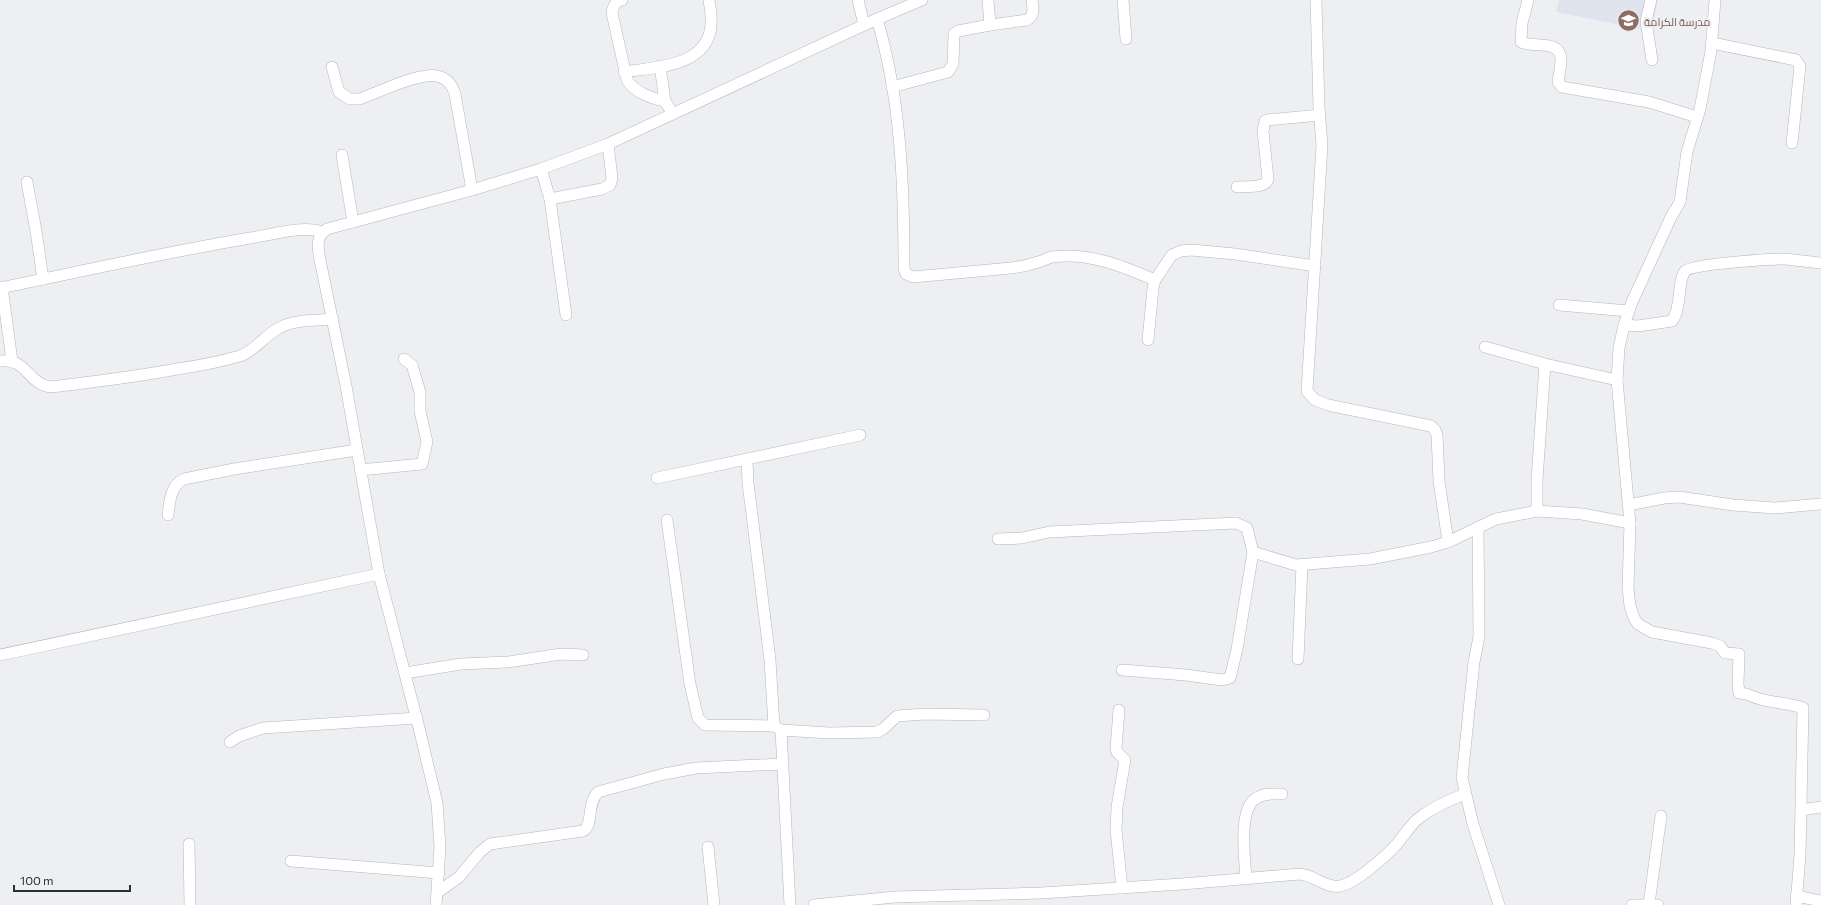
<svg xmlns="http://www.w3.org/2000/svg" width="1821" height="905" font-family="Commissioner,Cairo,sans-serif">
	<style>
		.built { fill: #dfe3ee }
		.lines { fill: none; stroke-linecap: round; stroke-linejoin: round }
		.minor-casing { stroke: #b5b6ba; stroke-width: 12 }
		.minor { stroke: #fff; stroke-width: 11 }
		.labels { text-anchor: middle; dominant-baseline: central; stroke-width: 4; stroke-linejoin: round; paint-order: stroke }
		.education-label { font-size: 11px; fill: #785e54; stroke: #eeeff3; text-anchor: start }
	</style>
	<rect width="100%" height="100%" fill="#eeeff3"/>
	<path class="built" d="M1559 0H1658L1651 31 1556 12Z"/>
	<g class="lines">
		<defs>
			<g id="minor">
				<path d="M622 0C615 2 613 6 612 13L627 80C633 91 652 99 665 101L673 114"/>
				<path d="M858 0 864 25"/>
				<path d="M988 0 990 25"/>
				<path d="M1123 0 1126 39"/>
				<path d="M1316 0 1319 108 1322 145 1307 391 1315 400 1328 405 1431 426 1435 430 1437 435 1439 481 1448 542"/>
				<path d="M1528 0 1522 23 1521 42C1534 48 1560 39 1561 59 1561 66 1559 75 1558 82L1562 87 1649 102 1697 117"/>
				<path d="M1651 0 1646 21 1652 60"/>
				<path d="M1715 0 1711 51 1700 109 1687 152 1680 202 1671 217 1632 302 1624 325 1619 348 1617 380 1630 523 1628 588 1630 606 1634 618 1638 624 1652 632 1712 643 1720 646 1725 653 1739 654 1738 684 1739 693C1748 693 1752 697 1760 699 1774 703 1789 703 1803 708L1800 855 1796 905"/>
				<path d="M877 19C901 99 904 185 904 268L906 274 913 277 1011 268C1020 267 1029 265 1038 262 1043 261 1047 258 1052 257 1089 252 1122 266 1155 280"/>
				<path d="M1712 43 1796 60 1800 66 1792 143"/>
				<path d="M660 66 665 101"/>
				<path d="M332 67 339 92 350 99H360C372 94 385 89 397 84 418 77 446 65 455 94L472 190"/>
				<path d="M624 72C655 67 708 67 711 25 712 17 710 8 709 0"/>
				<path d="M892 87 948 72 953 64 954 34 958 31 990 25 1027 20C1035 15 1033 8 1032 0"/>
				<path d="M342 155 353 222"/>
				<path d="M541 169 550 199"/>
				<path d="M27 182 36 231 43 279"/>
				<path d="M1237 187C1247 186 1265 189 1268 179L1263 131 1265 121 1267 120 1320 115"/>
				<path d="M2 287 12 361"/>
				<path d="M0 288C83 271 167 252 250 238 271 235 303 225 322 232"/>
				<path d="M1559 305 1629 311"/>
				<path d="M566 315 550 199 602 189 610 185 612 178 608 144"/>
				<path d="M1624 325 1638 326 1672 321C1682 308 1677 282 1685 271 1691 264 1771 259 1784 259 1797 260 1809 262 1821 263"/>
				<path d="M1148 340 1153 288 1155 280 1172 255 1181 251 1191 250 1235 254 1315 266"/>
				<path d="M1485 347 1545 364 1617 380"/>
				<path d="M0 361C28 358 27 384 51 387 93 382 135 377 177 369 198 366 219 362 240 356 255 351 265 335 279 328 294 319 316 321 333 319"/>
				<path d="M360 470 422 464 427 442 420 411V392L412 365 404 359"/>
				<path d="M657 478 860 435"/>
				<path d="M1629 505 1664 498 1679 497 1733 505 1775 508 1821 504"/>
				<path d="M1537 511V480L1545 364"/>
				<path d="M168 515C170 501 170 486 184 479L234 469 357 450"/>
				<path d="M667 520 690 684 698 718 705 725 774 726 770 660 748 483 747 460"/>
				<path d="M1478 527 1479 637 1474 662 1462 778 1473 824 1499 905"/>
				<path d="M998 539 1022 538 1049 532 1236 523 1247 528 1253 552"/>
				<path d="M0 655 379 574"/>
				<path d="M1298 659 1302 565"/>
				<path d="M1122 670 1186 675 1222 680 1230 678 1237 649 1253 552 1296 565 1370 559 1431 547 1448 542 1496 519 1537 511 1582 514 1630 523"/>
				<path d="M405 673 461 664 508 662 561 654 583 655"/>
				<path d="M1119 710 1116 749 1117 752 1125 760 1117 807 1116 830 1122 888"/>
				<path d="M774 726 781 730 829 733 877 732 883 729 897 716 925 714 984 715"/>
				<path d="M781 730 790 905"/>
				<path d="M230 742 239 736 263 728 417 718"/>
				<path d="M1802 810 1821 807"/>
				<path d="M189 844 190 905"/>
				<path d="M708 847 714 905"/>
				<path d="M291 861 439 873"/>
				<path d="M1246 879C1245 860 1238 811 1255 799 1263 793 1273 794 1282 794"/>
				<path d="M438 892 459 877 480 852 490 844 583 831C594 825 586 805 598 792L664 774 696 768 782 764"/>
				<path d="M1796 896 1821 901"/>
				<path d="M1649 904 1661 816"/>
				<path d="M436 905 440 847 437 803 419 728 379 574 346 386 320 260C318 248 315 237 327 229L472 190 541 169 608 144 877 19 922 0"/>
				<path d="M814 905 895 897 1041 893 1182 884 1300 874C1314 875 1327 889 1340 886 1356 883 1386 856 1397 844 1404 836 1410 825 1419 818 1432 808 1449 800 1465 794"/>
				<path d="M1632 905H1658"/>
			</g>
		</defs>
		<use href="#minor" class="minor-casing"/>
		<use href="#minor" class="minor"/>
	</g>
	<defs>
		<symbol id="school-disc" viewBox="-11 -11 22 22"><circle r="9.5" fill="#8d6e63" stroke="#eeeff3"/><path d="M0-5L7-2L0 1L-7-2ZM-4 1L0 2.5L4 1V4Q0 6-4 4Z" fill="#fff"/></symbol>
	</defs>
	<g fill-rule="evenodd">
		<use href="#school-disc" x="1616" y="8" width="25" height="25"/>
	</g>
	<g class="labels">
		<g class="education-label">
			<text x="1644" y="21">مدرسة الكرامة</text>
		</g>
	</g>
	<path d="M14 885v6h116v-6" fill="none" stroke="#2d2e2f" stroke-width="2"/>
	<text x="20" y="885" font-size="12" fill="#2d2e2f" stroke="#eeeff3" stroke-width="3" paint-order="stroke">100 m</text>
</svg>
